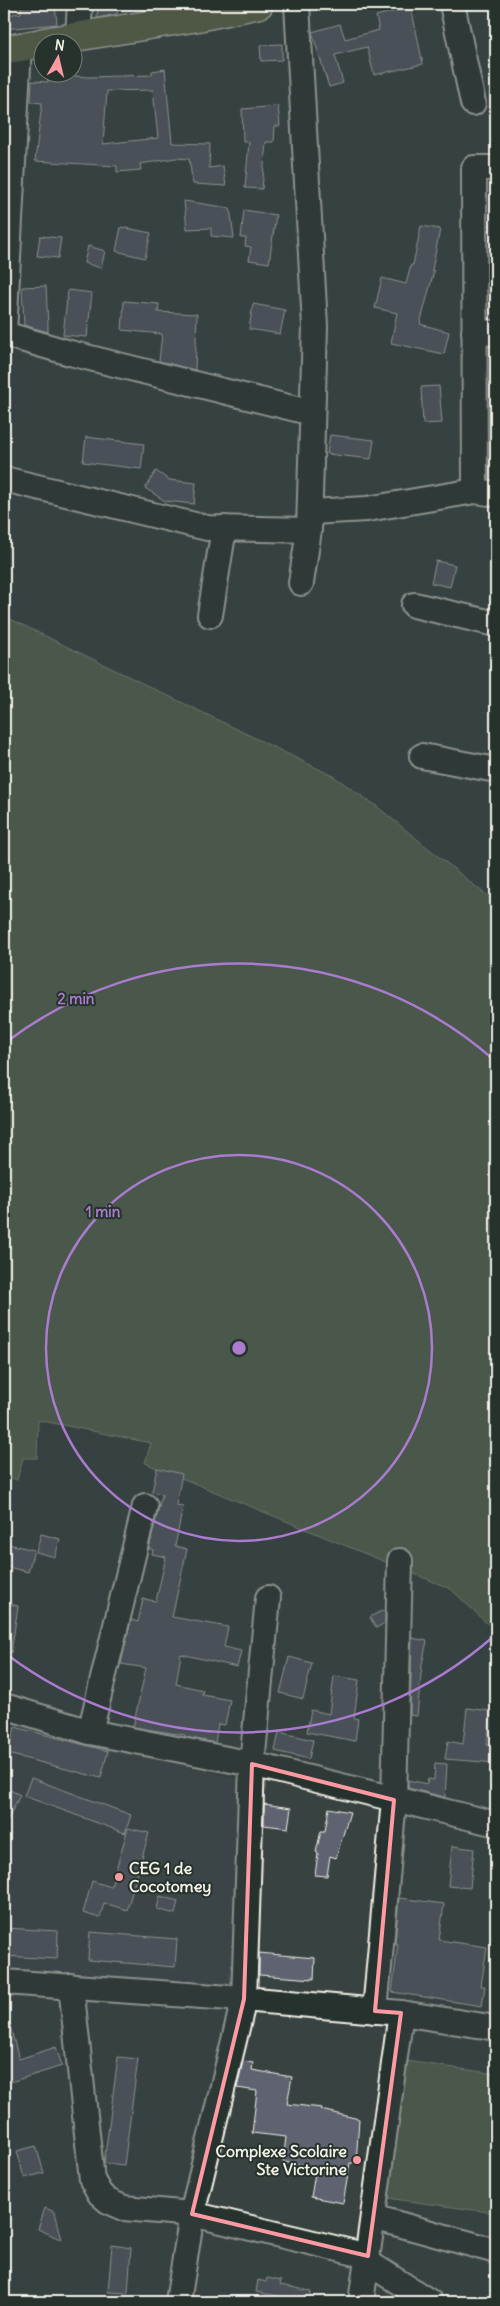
<svg xmlns="http://www.w3.org/2000/svg" width="500" height="2306" font-family="Delius,sans-serif">
	<style>
		.built { fill: #434c4f }
		.green { fill: #607356; stroke: #aab29f }
		.building { fill: #5f6471; stroke: #f4f1e8; fill-rule: evenodd }
		.lines { fill: none; stroke-linecap: round; stroke-linejoin: round }
		.minor-casing { stroke: #f4f1e8; stroke-width: 28 }
		.major-casing { stroke: #f4f1e8; stroke-width: 31 }
		.minor { stroke: #26332d; stroke-width: 24 }
		.major { stroke: #6e714b; stroke-width: 28 }
		.marked { fill: none; stroke: #ff9aa2; stroke-width: 4; stroke-linejoin: round }
		.ring { fill: none; stroke: #ab7bcf; stroke-width: 2.5 }
		.poi-dot { fill: #ff9aa2; stroke: #26332d; stroke-width: 2 }
		.labels { text-anchor: middle; dominant-baseline: central; stroke-width: 4; stroke-linejoin: round; paint-order: stroke }
		.poi-label { font-size: 16px; font-weight: bold; fill: #f4f1e8; stroke: #26332d; text-anchor: start }
		.centre { fill: #ab7bcf; stroke: #26332d; stroke-width: 2.5 }
		.ring-label { font-size: 15px; text-anchor: middle; font-weight: bold; fill: #ab7bcf; stroke: #26332d; stroke-width: 4; stroke-linejoin: round; paint-order: stroke }
	</style>
	<rect width="100%" height="100%" fill="#374241"/>
	<filter id="ink" filterUnits="userSpaceOnUse"><feTurbulence type="fractalNoise" baseFrequency=".02" numOctaves="2"/><feDisplacementMap in="SourceGraphic" scale="10" xChannelSelector="R" yChannelSelector="G"/><feConvolveMatrix kernelMatrix="1 2 1 2 8 2 1 2 1" color-interpolation-filters="sRGB"/></filter>
	<g filter="url(#ink)">
		<path class="built" d="M4 1716 237 1780 232 1989 4 1975Z"/>
		<g class="green">
			<path d="M4 616 333 776 375 805 496 903V1632L451 1589 145 1463 151 1443 38 1420 37 1458H23L17 1480 5 1476Z"/>
			<path d="M406 2061 496 2074V2213L387 2198Z"/>
		</g>
		<g class="building">
			<path d="M21 4H55L57 24 4 29V15L21 13Z"/>
			<path d="M98 4H119L117 14 97 18Z"/>
			<path d="M411 7 423 64 374 75 367 47 335 55 343 83 329 87 312 32 340 24 345 39 379 30 376 16Z"/>
			<path d="M282 44V60L261 61 260 45Z"/>
			<path d="M165 69 172 143 210 144 209 168 223 166 226 186 193 184 189 159 176 158 140 164 141 170 117 172V166L35 161 42 103 31 102 32 81 48 82V74L89 77 152 75V71ZM153 90 158 138 103 144 107 91Z"/>
			<path d="M278 106 280 126H275L274 142H266L262 189 245 188 249 142H243L242 109Z"/>
			<path d="M184 201 230 208 234 238 211 236V228L187 229Z"/>
			<path d="M244 210 276 215 269 263 249 260 251 247 245 246 246 238H241Z"/>
			<path d="M421 226 440 229 432 270 434 271 420 324 449 332 444 354 391 343 397 313 375 308 382 278 406 284 411 265H413Z"/>
			<path d="M121 227 151 233 145 258 116 251Z"/>
			<path d="M40 236 61 238 58 258 37 256Z"/>
			<path d="M88 246 105 251 101 268 84 263Z"/>
			<path d="M46 286 48 326V332L24 325 22 287Z"/>
			<path d="M68 290 92 293 87 337 63 335Z"/>
			<path d="M124 301 159 304 158 312 197 314 195 370 159 361 162 334 122 330Z"/>
			<path d="M253 304 285 310 280 334 249 329Z"/>
			<path d="M439 386 442 423 423 424 421 387Z"/>
			<path d="M330 435 374 440 371 459 327 454Z"/>
			<path d="M86 437 144 444 141 469 83 462Z"/>
			<path d="M156 471 169 480 196 483 194 504 165 501 145 488Z"/>
			<path d="M436 561 455 565 450 587 431 583Z"/>
			<path d="M157 1468 182 1474 176 1505 183 1506 175 1546 187 1549 172 1617 228 1627 224 1647 241 1651 237 1667 181 1654 176 1684 203 1690 202 1695 230 1700 225 1725 218 1724 215 1743 185 1737V1735L133 1727 146 1668 121 1664 131 1620 138 1622 143 1599 156 1601 166 1557 152 1554 153 1549H149L162 1494 152 1492Z"/>
			<path d="M41 1534 60 1539 55 1557 36 1552Z"/>
			<path d="M4 1543 34 1550 28 1572 4 1566Z"/>
			<path d="M4 1603 18 1606 11 1653 4 1652Z"/>
			<path d="M383 1610 385 1614V1623L376 1628 370 1617Z"/>
			<path d="M412 1638 427 1641 422 1664 417 1716 410 1715Z"/>
			<path d="M289 1657 312 1663 303 1699 280 1693Z"/>
			<path d="M334 1676 359 1680 354 1718 358 1719 355 1741 307 1732 311 1710 329 1714Z"/>
			<path d="M467 1708 491 1711 487 1745 496 1747V1763L445 1759 448 1741 463 1744Z"/>
			<path d="M15 1727 108 1751 101 1778 8 1754Z"/>
			<path d="M279 1732 313 1740 309 1759 275 1751Z"/>
			<path d="M435 1763 447 1764 445 1797 408 1788V1780L427 1784 428 1779 434 1780Z"/>
			<path d="M31 1778 131 1815 125 1833 24 1796Z"/>
			<path d="M4 1787 20 1795 4 1827Z"/>
			<path d="M264 1804 291 1808 288 1828 264 1825Z"/>
			<path d="M329 1808 350 1812 336 1858 330 1856 327 1876 315 1875 318 1853 316 1852 321 1831H325Z"/>
			<path d="M128 1828 149 1833 127 1910 104 1903 100 1918 83 1913 92 1881 111 1887Z"/>
			<path d="M452 1846 474 1849 470 1888 448 1886Z"/>
			<path d="M160 1896 178 1901 175 1914 157 1909Z"/>
			<path d="M399 1898 444 1904 439 1940 487 1947 481 1986H485L482 2006 392 1992 398 1944H395Z"/>
			<path d="M4 1928 58 1931 57 1959 4 1956Z"/>
			<path d="M90 1932 177 1939 175 1967 88 1960Z"/>
			<path d="M259 1953 315 1958 314 1979 259 1975Z"/>
			<path d="M4 2019H8L19 2059 56 2047 62 2066 4 2084Z"/>
			<path d="M118 2057 138 2059 124 2165 104 2163Z"/>
			<path d="M243 2061 253 2063 252 2070 292 2077 287 2104 322 2108 321 2110 359 2119 356 2163H350L343 2203 311 2197 316 2167 283 2162 286 2137 252 2133 257 2091 237 2088Z"/>
			<path d="M36 2146 44 2173 24 2178 17 2151Z"/>
			<path d="M45 2208 55 2212 62 2240 38 2229Z"/>
			<path d="M112 2245 131 2248 128 2293 108 2292Z"/>
			<path d="M267 2278 281 2281 280 2285 311 2291 309 2302 256 2292 258 2280 266 2282Z"/>
		</g>
		<g class="lines">
			<defs>
				<g id="minor">
					<path d="M297 4 315 326 309 530 301 583"/>
					<path d="M452 4 473 103"/>
					<path d="M78 36 80 4"/>
					<path d="M474 332 496 333"/>
					<path d="M4 334 70 353 312 413"/>
					<path d="M4 334 19 47"/>
					<path d="M4 479 207 528 309 530"/>
					<path d="M475 491 474 168H496"/>
					<path d="M310 512 367 509 475 491 496 494"/>
					<path d="M414 605 496 624"/>
					<path d="M210 615 224 528"/>
					<path d="M422 756 496 770"/>
					<path d="M4 1706 90 1732 252 1764 496 1824"/>
					<path d="M90 1732 145 1506"/>
					<path d="M4 1982 244 1999 401 2013 361 2302"/>
					<path d="M71 1986 92 2180 100 2194 108 2201 124 2208 192 2214 368 2256"/>
					<path d="M375 2011 394 1800 400 1561"/>
					<path d="M401 2013 496 2028"/>
					<path d="M373 2217 496 2251"/>
					<path d="M367 2262 430 2302"/>
					<path d="M178 2302 192 2214 244 1999 252 1764 268 1598"/>
				</g>
				<g id="major">
					<path d="M44 42 198 17 259 4"/>
					<path d="M4 50 42 43"/>
				</g>
			</defs>
			<use href="#minor" class="minor-casing"/>
			<use href="#major" class="major-casing"/>
			<use href="#minor" class="minor"/>
			<use href="#major" class="major"/>
		</g>
	</g>
	<path d="M0 0H500V2306H0ZM252 1764 394 1800 375 2011 401 2013 368 2256 192 2214 244 1999Z" fill="#374241" fill-opacity=".55" fill-rule="evenodd"/>
	<path class="marked" d="M252 1764 394 1800 375 2011 401 2013 368 2256 192 2214 244 1999Z"/>
	<g class="ring">
		<circle cx="239" cy="1348" r="193"/>
		<path d="M494 1636A385 385 0 0 1 5 1653M5 1043A385 385 0 0 1 494 1060"/>
	</g>
	<g class="poi-dot">
		<circle cx="119" cy="1877" r="5"/>
		<circle cx="357" cy="2160" r="5"/>
	</g>
	<g class="labels">
		<g class="poi-label">
			<text x="129" y="1868">CEG 1 de<tspan x="129" dy="18">Cocotomey</tspan></text>
			<text x="347" y="2151" text-anchor="end">Complexe Scolaire<tspan x="347" dy="18">Ste Victorine</tspan></text>
		</g>
	</g>
	<circle cx="239" cy="1348" r="8" class="centre"/>
	<g class="ring-label">
		<text x="76" y="1004">2 min</text>
		<text x="103" y="1217">1 min</text>
	</g>
	<rect width="500" height="2306" fill="none" stroke="#26332d" stroke-width="20"/>
	<rect x="10" y="10" width="480" height="2286" fill="none" stroke="#f4f1e8" stroke-width="2" filter="url(#ink)"/>
	<g transform="translate(58 58) rotate(8)"><circle r="24" fill="#26332d" stroke="#787f78"/>
	<path d="M0-4L9 19L0 12L-9 19Z" fill="#ff9aa2"/>
	<text y="-8" font-size="14" font-weight="bold" text-anchor="middle" fill="#f4f1e8">N</text>
	</g>
</svg>
